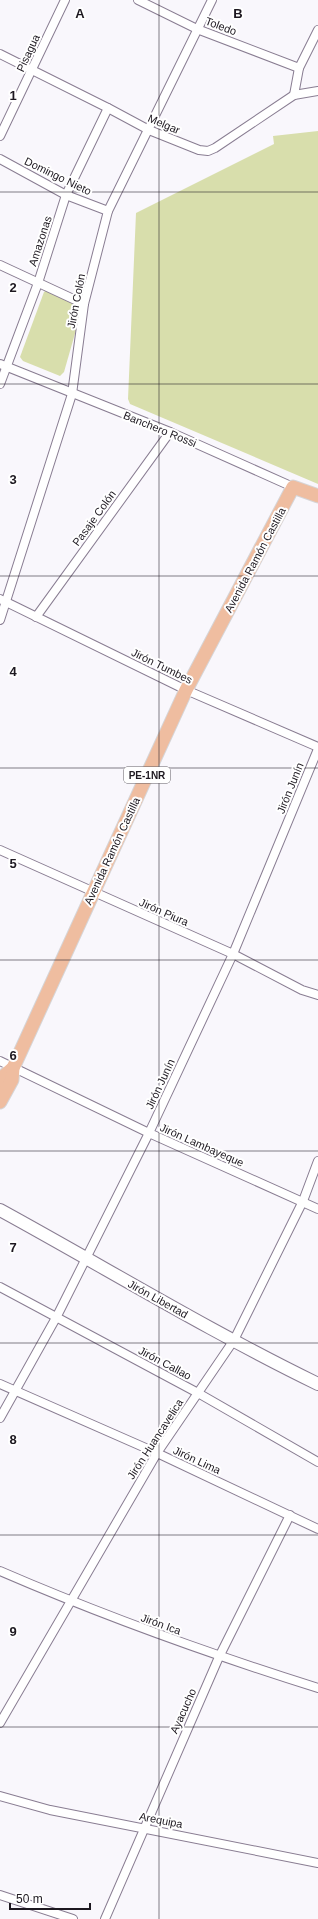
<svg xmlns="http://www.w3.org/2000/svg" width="318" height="1919" font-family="Helvetica,sans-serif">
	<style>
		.green { fill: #d8deac }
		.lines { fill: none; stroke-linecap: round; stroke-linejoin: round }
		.street-casing { stroke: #897d92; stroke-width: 10 }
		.secondary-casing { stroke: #897d92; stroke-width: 14 }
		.primary-casing { stroke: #d6d5d7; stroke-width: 15 }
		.street { stroke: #fff; stroke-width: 8 }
		.secondary { stroke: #fff; stroke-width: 12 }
		.primary { stroke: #efbda0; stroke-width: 13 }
		.grid { fill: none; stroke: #1d1820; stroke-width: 1; stroke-opacity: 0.55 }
		.labels { text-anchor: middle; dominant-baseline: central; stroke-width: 4; stroke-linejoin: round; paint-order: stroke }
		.shield { fill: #fff; stroke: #615d63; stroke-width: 1 }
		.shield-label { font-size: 10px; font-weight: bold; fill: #1d1820 }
		.street-label { font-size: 11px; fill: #1d1820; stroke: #fff }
		.grid-label { font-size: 13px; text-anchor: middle; font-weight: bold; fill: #1d1820; stroke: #fff; stroke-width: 4; stroke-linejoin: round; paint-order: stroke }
	</style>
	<rect width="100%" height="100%" fill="#f9f7fc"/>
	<g class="green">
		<path d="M318 131V484L130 404 128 399 136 213 274 144 273 136Z"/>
		<path d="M47 290 81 306 82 309 64 372 60 376 23 361 20 357 44 292Z"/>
	</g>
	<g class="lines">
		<defs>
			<g id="street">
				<path d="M138 0 197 29 299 68"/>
				<path d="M0 54 108 108 149 130 199 150 208 151 215 148 294 95 318 91"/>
				<path d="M294 95 299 68 318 30"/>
				<path d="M0 136 65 0"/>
				<path d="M0 159 66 195 108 211"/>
				<path d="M0 265 84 304"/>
				<path d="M0 364 170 432 293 487"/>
				<path d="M0 384 38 283 66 195 108 108"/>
				<path d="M0 599 186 690 318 747"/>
				<path d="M36 617 170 432"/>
				<path d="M0 620 72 394 84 304 108 211 212 0"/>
				<path d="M0 850 233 954 302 990 318 995"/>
				<path d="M0 1061 149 1133 318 1209"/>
				<path d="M0 1287 198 1393 318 1462"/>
				<path d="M0 1384 157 1453 318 1529"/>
				<path d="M0 1418 57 1316 149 1133 233 954 318 749"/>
				<path d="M0 1571C104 1616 210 1654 318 1688"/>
				<path d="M0 1723 157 1453 234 1340 303 1201 318 1161"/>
				<path d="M0 1796 50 1810 318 1863"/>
				<path d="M0 1895 73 1919"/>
				<path d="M105 1919 219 1657 290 1515"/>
			</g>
			<path id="secondary" d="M0 1210C106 1268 209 1331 318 1384"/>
			<g id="primary">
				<path d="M0 1083 5 1075 13 1068"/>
				<path d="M0 1102 12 1080 13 1068 186 690 293 487 318 496"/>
			</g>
		</defs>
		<use href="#street" class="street-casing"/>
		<use href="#secondary" class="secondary-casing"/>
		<use href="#primary" class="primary-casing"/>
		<use href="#street" class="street"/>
		<use href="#secondary" class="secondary"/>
		<use href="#primary" class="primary"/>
	</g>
	<path class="grid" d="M159 0V1919M0 192H318M0 384H318M0 576H318M0 768H318M0 960H318M0 1151H318M0 1343H318M0 1535H318M0 1727H318"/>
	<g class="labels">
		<rect class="shield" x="124" y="767" width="46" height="16" rx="3"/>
		<g class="shield-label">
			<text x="147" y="775">PE-1NR</text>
		</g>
		<g class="street-label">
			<text transform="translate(221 26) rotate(21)">Toledo</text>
			<text transform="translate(28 53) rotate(-65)">Pisagua</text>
			<text transform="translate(164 124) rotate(23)">Melgar</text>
			<text transform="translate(58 176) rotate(26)">Domingo Nieto</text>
			<text transform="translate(40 241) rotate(-72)">Amazonas</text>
			<text transform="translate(76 301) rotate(-79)">Jirón Colón</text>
			<text transform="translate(160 429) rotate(22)">Banchero Rossi</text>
			<text transform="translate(94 518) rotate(-54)">Pasaje Colón</text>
			<text transform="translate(255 560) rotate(-62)">Avenida Ramón Castilla</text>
			<text transform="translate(162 666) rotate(26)">Jirón Tumbes</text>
			<text transform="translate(290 788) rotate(-68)">Jirón Junín</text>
			<text transform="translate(112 851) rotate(-65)">Avenida Ramón Castilla</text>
			<text transform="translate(164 912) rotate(24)">Jirón Piura</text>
			<text transform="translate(160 1084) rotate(-65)">Jirón Junín</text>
			<text transform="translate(202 1145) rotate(24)">Jirón Lambayeque</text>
			<text transform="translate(158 1299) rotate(29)">Jirón Libertad</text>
			<text transform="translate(165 1363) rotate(28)">Jirón Callao</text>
			<text transform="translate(155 1439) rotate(-57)">Jirón Huancavelica</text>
			<text transform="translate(197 1460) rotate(25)">Jirón Lima</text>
			<text transform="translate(161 1624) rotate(20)">Jirón Ica</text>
			<text transform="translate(183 1711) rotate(-66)">Ayacucho</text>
			<text transform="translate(161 1820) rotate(11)">Arequipa</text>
		</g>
	</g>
	<g class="grid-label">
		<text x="80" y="18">A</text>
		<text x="238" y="18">B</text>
		<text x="13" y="100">1</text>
		<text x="13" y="292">2</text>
		<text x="13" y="484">3</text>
		<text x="13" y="676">4</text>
		<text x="13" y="868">5</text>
		<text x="13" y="1060">6</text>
		<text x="13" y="1252">7</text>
		<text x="13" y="1444">8</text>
		<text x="13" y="1636">9</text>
	</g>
	<path d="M10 1903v6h80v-6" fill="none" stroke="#1d1820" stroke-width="2"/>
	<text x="16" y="1903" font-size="12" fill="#1d1820" stroke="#ffffff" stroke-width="3" paint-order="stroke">50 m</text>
</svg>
